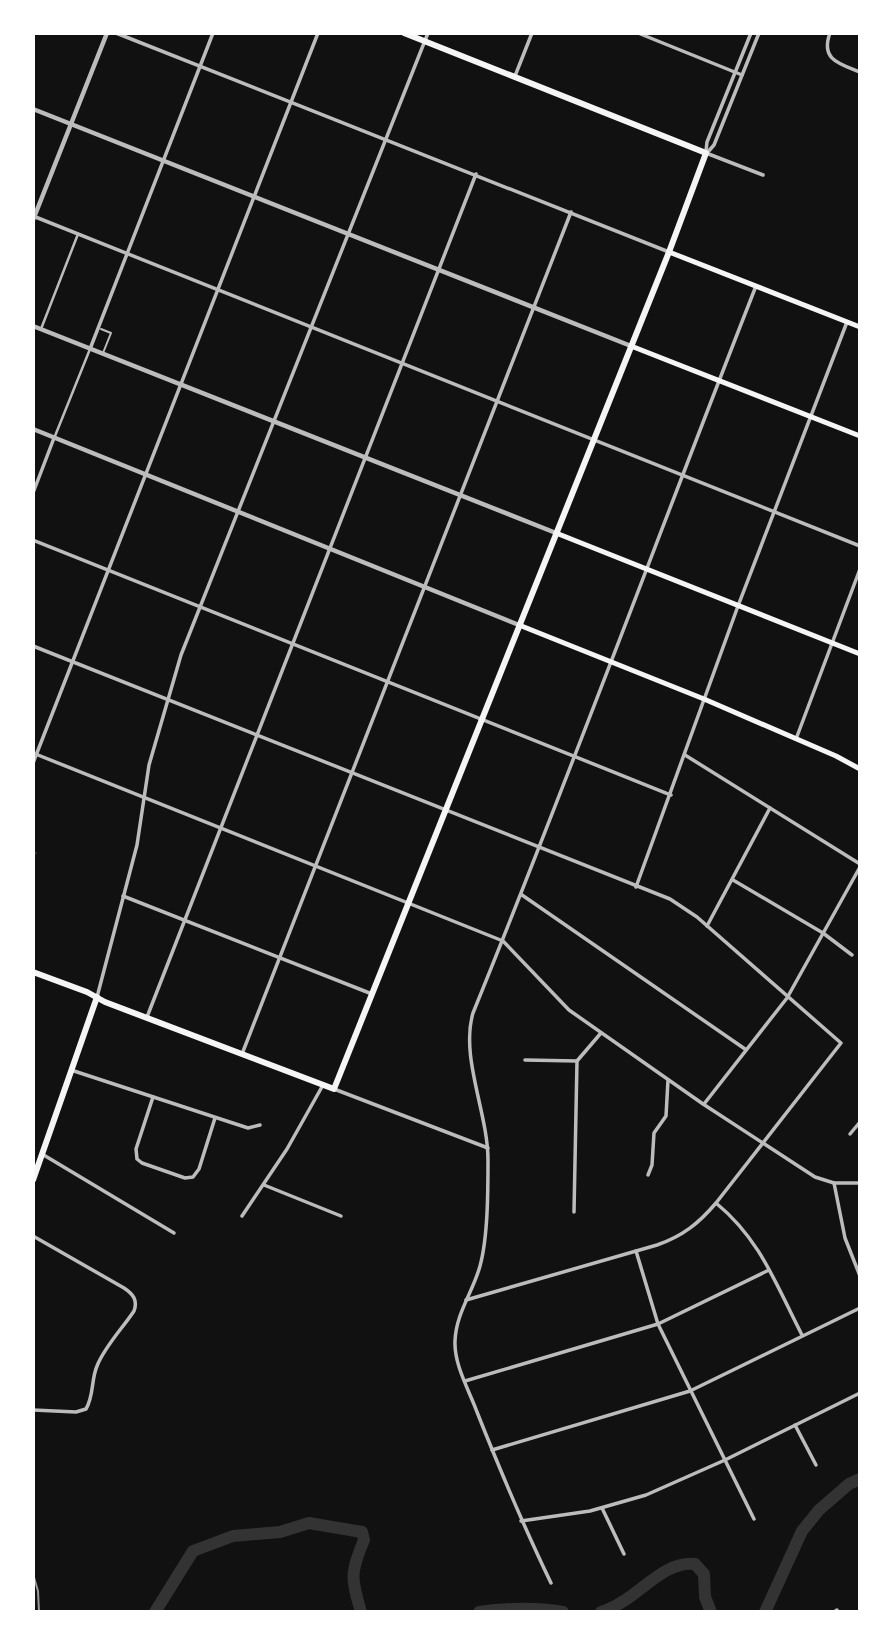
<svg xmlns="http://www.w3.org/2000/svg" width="893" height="1645" font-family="'Titillium Web',sans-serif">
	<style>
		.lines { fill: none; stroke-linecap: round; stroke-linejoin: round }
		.stream { stroke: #333; stroke-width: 2 }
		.river { stroke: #333; stroke-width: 12 }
		.service { stroke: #bcbcbc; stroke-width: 2 }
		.pedestrian { stroke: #bcbcbc; stroke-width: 2.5 }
		.minor { stroke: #bcbcbc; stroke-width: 3.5 }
		.tertiary { stroke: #bcbcbc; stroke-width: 4.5 }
		.secondary { stroke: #f5f5f5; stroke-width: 5 }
		.primary { stroke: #f5f5f5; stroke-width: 6 }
		.rail { stroke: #9a9a9a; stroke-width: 2 }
	</style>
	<rect width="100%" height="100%" fill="#111"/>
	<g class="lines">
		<path class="stream" d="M33 854 36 853"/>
		<g class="river">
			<path d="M155 1612 193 1551 233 1536 280 1532 309 1523 362 1532 364 1540C350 1573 351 1578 361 1612"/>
			<path d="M479 1612C508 1608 534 1607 563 1612"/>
			<path d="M601 1612C636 1602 661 1560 695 1564L704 1574 705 1597 711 1612"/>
			<path d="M765 1612 802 1531 819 1510 849 1484 860 1479"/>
		</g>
		<path class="service" d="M101 329 111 333 103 353"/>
		<g class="pedestrian">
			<path d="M41 329 78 234"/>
			<path d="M55 436 90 349"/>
		</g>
		<g class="minor">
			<path d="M116 33 669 252"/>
			<path d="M638 33 742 75"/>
			<path d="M830 33C820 60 840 64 860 72"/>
			<path d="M515 76 532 33"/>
			<path d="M706 151 707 142 751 33"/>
			<path d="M706 153 763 175"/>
			<path d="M707 153 714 145 759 33"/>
			<path d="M33 216 860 546"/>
			<path d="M90 349 213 33"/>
			<path d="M33 493 54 438"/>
			<path d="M33 540 671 795"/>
			<path d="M33 646 670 899 697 917 841 1043 716 1203C699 1223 683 1236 657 1245L466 1300"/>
			<path d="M796 739 860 569"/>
			<path d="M33 753 503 941 569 1010 703 1104 815 1177 834 1183H860"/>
			<path d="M685 755 860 864"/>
			<path d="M33 763 318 33"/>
			<path d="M733 880 823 933 852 955"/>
			<path d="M636 887 738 606 847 322"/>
			<path d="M522 895 745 1049"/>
			<path d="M123 896 372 994"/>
			<path d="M707 926 770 808"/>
			<path d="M97 997 137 845 149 765 181 655 428 33"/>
			<path d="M147 1017 476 174"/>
			<path d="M242 1054 571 212"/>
			<path d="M525 1060 577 1061"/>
			<path d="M71 1070 248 1128 260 1125"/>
			<path d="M334 1089 488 1148"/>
			<path d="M153 1097 136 1149 137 1159 142 1163 185 1178 193 1177 199 1169 215 1118"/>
			<path d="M704 1104 787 998 860 867"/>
			<path d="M850 1134 860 1122"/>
			<path d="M42 1154 174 1233"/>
			<path d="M648 1175 652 1165 654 1133 666 1116 668 1080"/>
			<path d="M834 1183 845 1238 860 1276"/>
			<path d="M264 1185 341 1216"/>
			<path d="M716 1203C761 1240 776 1285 802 1335"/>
			<path d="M574 1212 577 1061 601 1033"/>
			<path d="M242 1216 287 1149 323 1085"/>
			<path d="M33 1236 124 1288C133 1294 138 1300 134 1311 122 1329 105 1346 97 1366 91 1380 94 1396 86 1409L76 1412 33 1410"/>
			<path d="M636 1251 658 1324 754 1519"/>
			<path d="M465 1381 658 1324 769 1270"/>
			<path d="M795 1425 816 1465"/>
			<path d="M492 1450 690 1391 860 1308"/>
			<path d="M602 1508 624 1554"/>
			<path d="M521 1521 590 1511 646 1495 725 1460 860 1393"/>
			<path d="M551 1583C524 1527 500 1470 477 1412 469 1390 454 1365 455 1341 456 1313 473 1292 480 1266 488 1237 488 1190 488 1160 488 1113 460 1057 473 1013 571 772 661 528 756 286"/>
			<path d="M834 1612 837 1610"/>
		</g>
		<g class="tertiary">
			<path d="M33 109 631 346"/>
			<path d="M33 220 107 33"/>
			<path d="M33 326 556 533"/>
			<path d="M33 429 519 625"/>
		</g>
		<g class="secondary">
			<path d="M669 252 860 327"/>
			<path d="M631 346 860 436"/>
			<path d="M556 533 860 654"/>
			<path d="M519 625 704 699 836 756 860 769"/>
		</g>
		<g class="primary">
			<path d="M33 972 87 992 105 1002 334 1089 669 252 706 153 404 33"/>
			<path d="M33 1180 97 997"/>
		</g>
		<path class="rail" d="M33 1574 38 1591 39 1612"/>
	</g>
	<rect width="893" height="1645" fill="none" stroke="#ffffff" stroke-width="70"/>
</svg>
